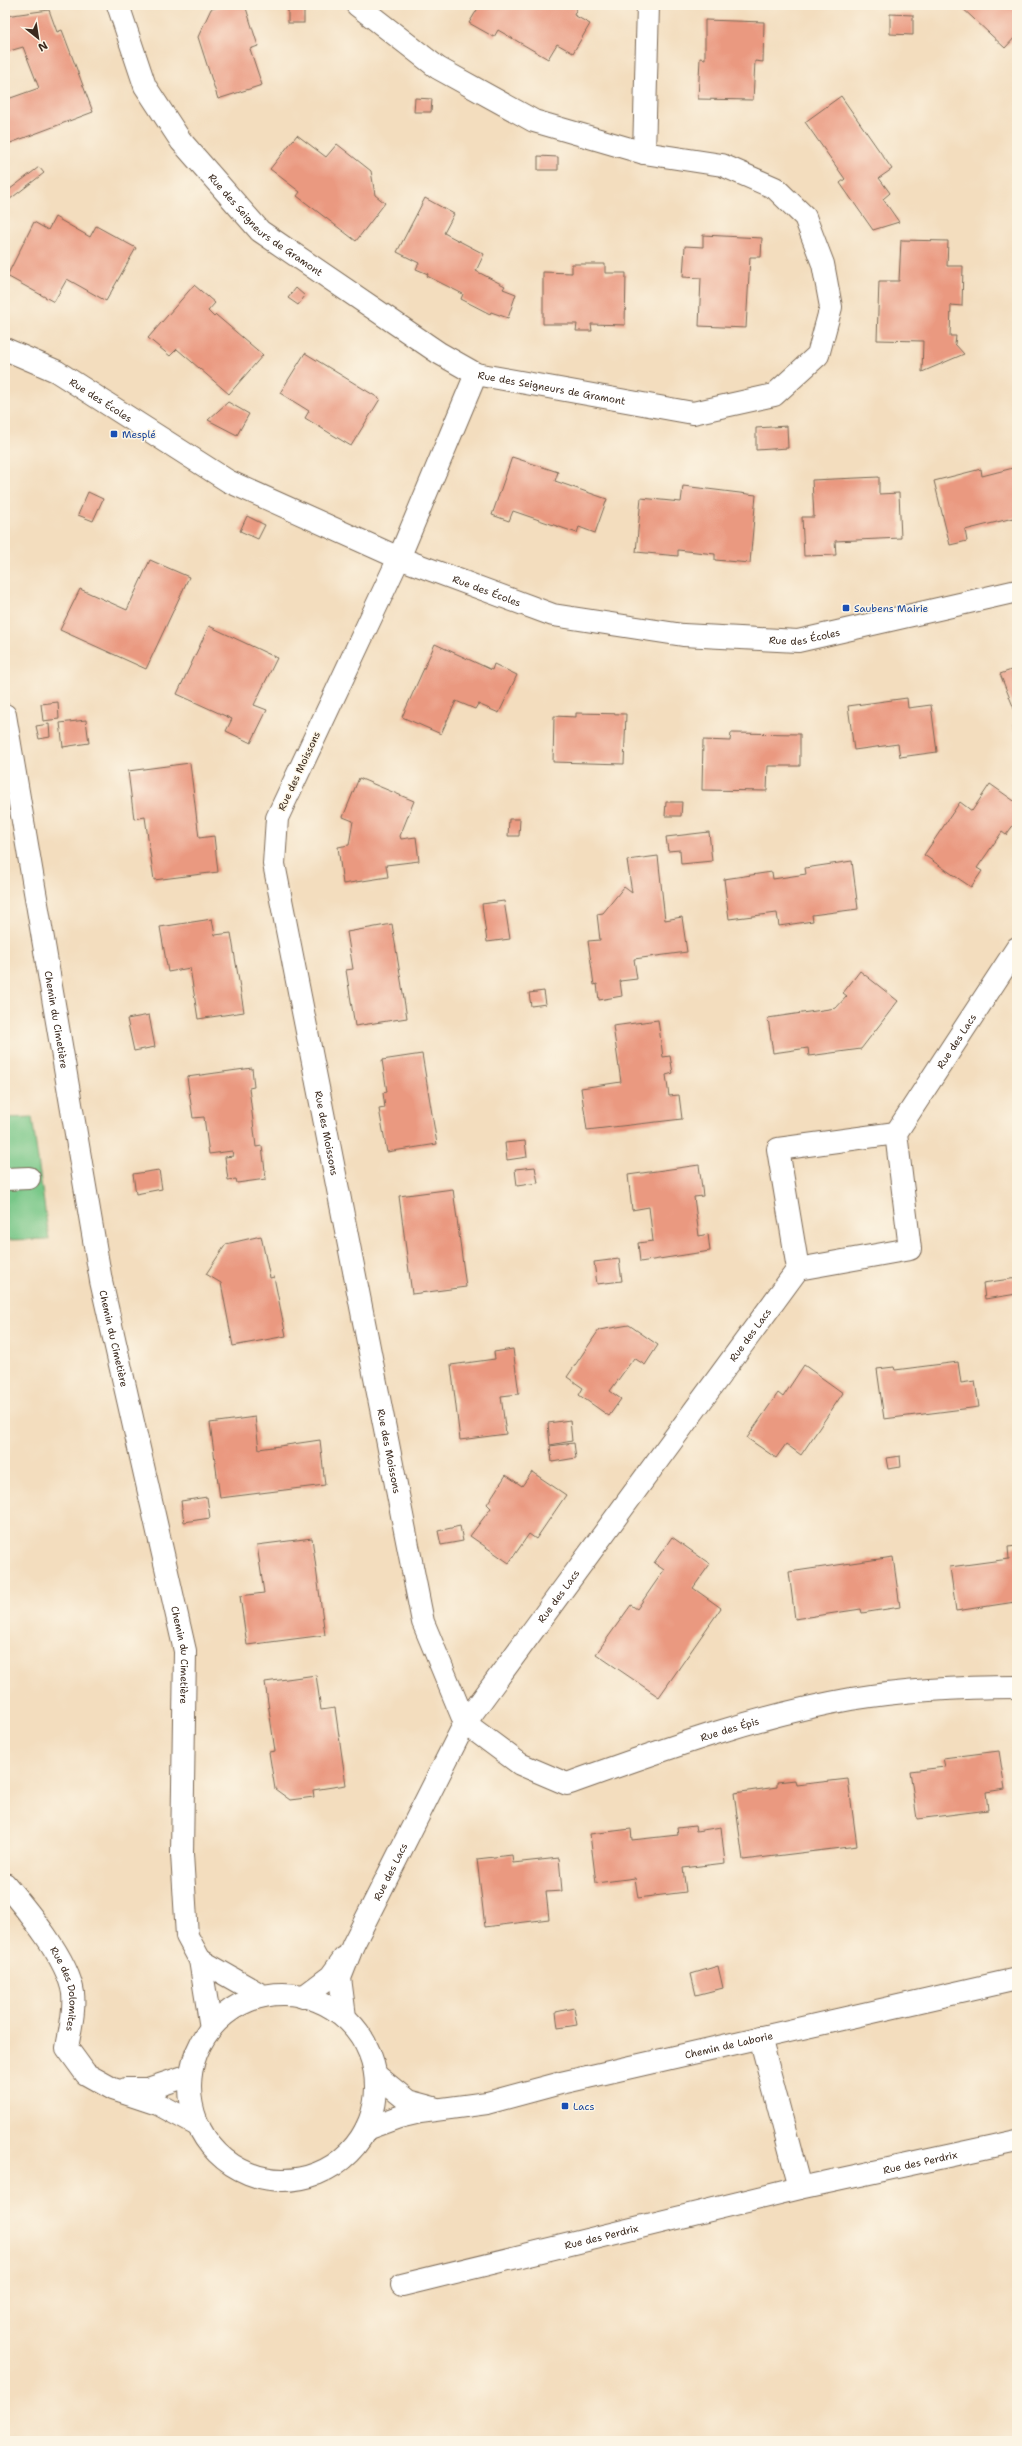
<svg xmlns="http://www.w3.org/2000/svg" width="1022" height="2446" font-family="'Shantell Sans',sans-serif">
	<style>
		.green { fill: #78c788; stroke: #5a7853 }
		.building { fill: #ea9980 }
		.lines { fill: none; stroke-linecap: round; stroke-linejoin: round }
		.lane-casing { stroke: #7b6956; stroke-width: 24 }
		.street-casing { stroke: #7b6956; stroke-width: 24 }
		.lane { stroke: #fff; stroke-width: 22 }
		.street { stroke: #fff; stroke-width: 22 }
		.transit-dot { fill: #1a4fb4; stroke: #fcf5e5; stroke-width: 1.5 }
		.labels { text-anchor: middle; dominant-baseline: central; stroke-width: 3; stroke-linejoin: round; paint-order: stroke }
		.street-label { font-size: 10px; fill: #3b2a1e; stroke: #fcf5e5 }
		.transit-label { font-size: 10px; fill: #164399; stroke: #fcf5e5; text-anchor: start }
	</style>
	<rect width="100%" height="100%" fill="#fcf5e5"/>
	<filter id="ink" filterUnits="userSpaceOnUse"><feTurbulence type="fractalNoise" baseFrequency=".025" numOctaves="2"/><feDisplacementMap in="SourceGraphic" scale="8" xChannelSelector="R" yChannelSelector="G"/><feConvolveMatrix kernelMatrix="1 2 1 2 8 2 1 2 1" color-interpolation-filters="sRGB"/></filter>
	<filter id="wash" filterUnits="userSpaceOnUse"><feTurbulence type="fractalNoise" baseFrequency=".012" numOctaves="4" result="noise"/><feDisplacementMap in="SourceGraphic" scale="16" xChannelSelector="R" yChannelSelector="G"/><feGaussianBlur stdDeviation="0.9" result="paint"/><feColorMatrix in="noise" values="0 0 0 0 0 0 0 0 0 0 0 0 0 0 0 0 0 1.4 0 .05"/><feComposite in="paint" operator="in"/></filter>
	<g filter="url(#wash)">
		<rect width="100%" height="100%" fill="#f3ddbe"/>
		<path class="green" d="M32 1117 49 1239 5 1240V1118Z"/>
		<g id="blocks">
			<g class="building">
				<path d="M226 5H245L258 46 250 49 262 85 218 99 198 37 211 9Z"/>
				<path d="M480 5H578L574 15 590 24 573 53 557 44 548 59 498 30 494 37 469 23Z"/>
				<path d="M959 5H1015L1017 7V35L1005 48Z"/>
				<rect x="288" y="6" width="16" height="17"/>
				<path d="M49 10 57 32 62 30 93 112 5 145V100L39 88 23 47 6 52 5 16Z"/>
				<path d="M890 14 913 15V35L890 34Z"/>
				<path d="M705 20 764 22 763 62 755 61 753 100 698 99 700 58 705 59Z"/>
				<path d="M841 96 892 169 879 178 890 193 883 199 899 222 873 230 840 183 845 179 805 122Z"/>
				<path d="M415 98 432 99 431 112H414Z"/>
				<path d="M297 135 326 157 337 144 371 171 375 195 385 203 356 241 297 196 300 192 270 169Z"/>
				<path d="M538 156 558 157V170H538Z"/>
				<path d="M39 167 44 173 5 203V193Z"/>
				<path d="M425 198 454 214 444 233 484 254 476 271 505 286 503 289 516 294 508 318 491 312 490 314 461 299 463 294 427 276 428 274 416 269 419 263 397 252Z"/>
				<path d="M55 217 90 237 96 226 136 248 106 301 67 279 54 302 7 276 34 222 48 230Z"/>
				<path d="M703 235 762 238 761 257H750L746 328 699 326 701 278 683 277 685 246 703 247Z"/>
				<path d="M901 240 948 241 947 266H963L962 306 951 305 950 336H956L955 344 964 354 922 372 923 341 877 340 879 281H899Z"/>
				<path d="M572 264H605V273H626L625 325 591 324 592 331H576L577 324H543V272L572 273Z"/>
				<path d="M194 285 215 303 208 311 214 317 216 315 263 355 229 394 177 349 170 356 148 338Z"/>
				<path d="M296 288 305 296 298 305 288 298Z"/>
				<path d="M305 353 380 399 351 446 305 418 309 411 280 393Z"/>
				<path d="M228 402 249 414 237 435 208 420Z"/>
				<path d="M787 426 788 448 756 450V428Z"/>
				<path d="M512 457 558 472 555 481 607 499 595 533 579 527 577 533 513 511 509 521 492 515Z"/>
				<path d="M1017 467V517L965 530 967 541 950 545 934 481 981 469 982 476Z"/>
				<path d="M879 477V494L899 493 901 538 835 541 836 555 804 556 802 517H814L812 480Z"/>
				<path d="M683 486 756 495 750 563 715 560V554L687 551 678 550V556L636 552 641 498 681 502Z"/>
				<path d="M88 492 103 499 93 521 78 515Z"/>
				<path d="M247 516 265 525 258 539 240 531Z"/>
				<path d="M150 560 189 577 146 669 60 630 80 589 127 610Z"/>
				<path d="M209 626 277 658 254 705 267 710 251 743 226 731 232 719 177 694Z"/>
				<path d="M435 644 492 670 494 664 517 675 499 713 478 704 475 709 456 701 441 734 402 717Z"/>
				<path d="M1017 668V716L1000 674Z"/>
				<path d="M907 698 908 708 931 705 937 752 900 757 898 744 854 750 848 706Z"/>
				<path d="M58 702 59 719 43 721 41 704Z"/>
				<path d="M576 713 626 714 624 764 553 762 554 716 576 717Z"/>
				<path d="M86 720 89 743 63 747 60 723Z"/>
				<path d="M49 724 50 737 39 739 36 726Z"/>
				<path d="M1017 725V737L1013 727Z"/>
				<path d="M731 733 800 734V766H768L767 791 702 790 703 740 730 741Z"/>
				<path d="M190 763 199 838 214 836 218 872 154 880 145 817 134 819 128 771Z"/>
				<path d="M359 778 414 801 400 836 401 839 416 837 419 861 386 865 388 877 343 884 338 847 349 845 353 821 343 817Z"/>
				<path d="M990 784 1017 803V820L1006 835 1002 832 977 868 982 871 971 887 924 855 960 802 972 811Z"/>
				<path d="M666 802H682L681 816H665Z"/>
				<path d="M509 819H520L519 836H508Z"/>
				<path d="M709 832 712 861 681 864 680 850 668 851 666 837Z"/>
				<path d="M658 856 665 920 682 917 687 952 634 959 637 979 620 981 622 996 599 1000 597 984 594 985 588 941 600 940 597 914 603 913 624 887 632 893 627 860Z"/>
				<path d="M852 861 858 909 812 915 813 921 779 926 777 913 729 919 724 879 772 872 773 879 806 874 805 868Z"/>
				<path d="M504 901 510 939 487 942 482 904Z"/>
				<path d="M212 919 215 935 231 933 244 1012 198 1019 190 968 168 972 160 927Z"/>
				<path d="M392 924 407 1018 355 1026 346 970 353 969 347 932Z"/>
				<path d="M860 971 898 1001 861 1049 809 1056 808 1048 773 1053 768 1018 836 1008 847 996 843 993Z"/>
				<path d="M544 991 546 1004 531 1006 529 993Z"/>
				<path d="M149 1015 155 1047 134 1051 127 1019Z"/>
				<path d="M658 1020 663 1057 670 1056 673 1073 666 1075 669 1096 679 1095 682 1119 587 1130 581 1088 621 1082 613 1026Z"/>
				<path d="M422 1054 437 1144 387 1152 379 1109 385 1108 383 1093 387 1092 382 1060Z"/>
				<path d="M252 1068 254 1087 249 1088 251 1104 256 1147 262 1146 266 1179 237 1183 236 1179 228 1180 225 1157 233 1156 232 1151 209 1154 204 1117 193 1118 187 1077Z"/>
				<path d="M525 1141 527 1157 507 1160 505 1143Z"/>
				<path d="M699 1165 703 1196 694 1197 699 1236 708 1234 710 1251 640 1262 638 1243 653 1241 649 1207 632 1210 628 1175Z"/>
				<path d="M535 1167 538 1183 517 1186 515 1169Z"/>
				<path d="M159 1170 162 1189 136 1194 133 1174Z"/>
				<path d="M453 1189 466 1287 412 1294 399 1196Z"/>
				<path d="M261 1236 270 1278 274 1277 286 1336 233 1346 221 1283 206 1274 226 1244Z"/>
				<path d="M619 1259 622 1281 597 1284 594 1262Z"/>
				<path d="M1017 1278V1294L985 1299 983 1283Z"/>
				<path d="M629 1325 658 1345 645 1365 634 1358 610 1391 621 1399 609 1416 579 1395 583 1388 567 1377 599 1330Z"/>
				<path d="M513 1349 519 1394 501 1396 506 1434 460 1440 451 1365 495 1359 494 1352Z"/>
				<path d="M958 1362 961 1383 975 1381 979 1407 884 1419 877 1369 894 1367 895 1370Z"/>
				<path d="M804 1365 843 1393 801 1455 786 1444 776 1458 747 1438 778 1393 783 1397Z"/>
				<path d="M255 1417 259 1449 320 1440 325 1485 220 1498 210 1423Z"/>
				<path d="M570 1420 572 1441 550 1445 548 1423Z"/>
				<path d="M574 1443 576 1458 552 1462 550 1446Z"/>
				<path d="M900 1456 901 1467 888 1469 886 1458Z"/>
				<path d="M532 1472 566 1495 536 1539 529 1534 509 1563 470 1536 491 1508 487 1504 506 1475 522 1486Z"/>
				<path d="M207 1497 210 1518 184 1522 181 1501Z"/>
				<path d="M460 1526 463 1541 441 1545 438 1531Z"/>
				<path d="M672 1537 710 1564 693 1588 721 1608 659 1697 596 1654 631 1605 637 1609 664 1570 654 1563Z"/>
				<path d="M312 1538 325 1635 247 1645 240 1596 264 1593 257 1545Z"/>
				<path d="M1017 1546V1612L1015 1602 956 1611 950 1567 1009 1559 1008 1547Z"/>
				<path d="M893 1557 900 1607 862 1613 861 1609 795 1619 789 1572Z"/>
				<path d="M316 1675 321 1710 335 1708 346 1785 313 1790 314 1797 290 1800 275 1789 269 1752 275 1751 265 1682Z"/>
				<path d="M999 1751 1005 1789 986 1792 988 1810 917 1819 910 1771 945 1767 943 1758Z"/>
				<path d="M848 1779 857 1846 743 1860 734 1793 777 1787V1782L795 1780 796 1785Z"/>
				<path d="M695 1826 696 1831 721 1827 725 1863 683 1868 686 1892 638 1898 635 1878 596 1883 590 1834 631 1829 632 1840 678 1835 677 1828Z"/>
				<path d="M512 1855 513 1863 559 1858 562 1891 546 1892 549 1919 485 1927 477 1859Z"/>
				<path d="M718 1966 723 1988 696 1995 691 1974Z"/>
				<path d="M574 2008 577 2025 558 2028 556 2012Z"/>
			</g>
		</g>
	</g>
	<g filter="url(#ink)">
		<use href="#blocks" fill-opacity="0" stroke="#7b6956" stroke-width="1"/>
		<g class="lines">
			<defs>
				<path id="lane" d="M5 1179 29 1178"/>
				<g id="street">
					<path id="s1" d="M118 5 145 86 181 141 260 231 439 353 476 374 693 413 774 395 818 355 831 307 823 264 805 217 775 188 722 165 644 153 534 121 438 68 357 5"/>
					<path d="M644 153 648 5"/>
					<path id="s2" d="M5 349 56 371 228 481 399 558 553 615 683 635 798 641 1017 591"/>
					<path id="s3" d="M476 374 399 558 277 818 274 864 423 1622 465 1723 520 1764 567 1784C660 1751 754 1716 851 1699 906 1690 962 1687 1017 1687"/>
					<path id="s4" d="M5 715 101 1281 185 1651 182 1854 187 1936 200 1960 211 2028"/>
					<path d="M798 1269 778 1149 896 1133"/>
					<path id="s5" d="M5 1884C27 1910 68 1959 73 1993 75 2011 70 2030 67 2048L86 2074 113 2089 158 2104 197 2125"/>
					<path d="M200 1960 263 1996"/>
					<circle cx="283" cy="2087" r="93"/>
					<path d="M303 1997 331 1976 344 1958"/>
					<path id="s6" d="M345 2017 340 1978 353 1945 465 1723 798 1269 910 1249 896 1133 1017 948"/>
					<path id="s7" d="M760 2037 800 2188 1017 2141"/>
					<path d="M376 2075 408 2101 434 2108"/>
					<path d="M126 2089H148L190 2075"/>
					<path id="s8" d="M366 2129 399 2117 420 2112 487 2103 561 2083 1017 1979"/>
					<path id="s9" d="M402 2285 800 2188"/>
				</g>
			</defs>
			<use href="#lane" class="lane-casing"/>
			<use href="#street" class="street-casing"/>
			<use href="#lane" class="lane"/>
			<use href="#street" class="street"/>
		</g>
	</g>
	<g class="transit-dot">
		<rect x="110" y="430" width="8" height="8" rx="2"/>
		<rect x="842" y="604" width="8" height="8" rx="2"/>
		<rect x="561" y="2102" width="8" height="8" rx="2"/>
	</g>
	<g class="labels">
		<g class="street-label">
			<text stroke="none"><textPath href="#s1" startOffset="271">Rue des Seigneurs de Gramont</textPath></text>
			<text stroke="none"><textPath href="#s1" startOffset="607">Rue des Seigneurs de Gramont</textPath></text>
			<text stroke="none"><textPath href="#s2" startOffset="109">Rue des Écoles</textPath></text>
			<text stroke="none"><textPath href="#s2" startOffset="541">Rue des Écoles</textPath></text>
			<text stroke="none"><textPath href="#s2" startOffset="865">Rue des Écoles</textPath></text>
			<text transform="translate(299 771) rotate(-65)">Rue des Moissons</text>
			<text stroke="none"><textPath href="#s4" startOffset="309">Chemin du Cimetière</textPath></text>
			<text stroke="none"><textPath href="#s6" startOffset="1227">Rue des Lacs</textPath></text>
			<text stroke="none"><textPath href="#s3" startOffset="807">Rue des Moissons</textPath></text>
			<text stroke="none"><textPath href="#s6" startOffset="805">Rue des Lacs</textPath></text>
			<text stroke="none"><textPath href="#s4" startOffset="633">Chemin du Cimetière</textPath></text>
			<text stroke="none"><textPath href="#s3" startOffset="1131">Rue des Moissons</textPath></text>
			<text stroke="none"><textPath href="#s6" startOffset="481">Rue des Lacs</textPath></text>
			<text stroke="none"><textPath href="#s4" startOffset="957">Chemin du Cimetière</textPath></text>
			<text stroke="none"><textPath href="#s3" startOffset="1706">Rue des Épis</textPath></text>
			<text stroke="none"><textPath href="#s6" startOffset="157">Rue des Lacs</textPath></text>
			<text stroke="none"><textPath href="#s5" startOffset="124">Rue des Dolomites</textPath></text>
			<text stroke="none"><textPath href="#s8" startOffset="373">Chemin de Laborie</textPath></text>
			<text stroke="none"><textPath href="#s7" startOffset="279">Rue des Perdrix</textPath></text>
			<text stroke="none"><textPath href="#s9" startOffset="205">Rue des Perdrix</textPath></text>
		</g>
		<g class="transit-label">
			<text x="122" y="434">Mesplé</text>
			<text x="854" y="608">Saubens Mairie</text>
			<text x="573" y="2106">Lacs</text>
		</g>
	</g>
	<rect width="1022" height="2446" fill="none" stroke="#fcf5e5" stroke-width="20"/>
	<g transform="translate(38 38) rotate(150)" stroke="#fcf5e5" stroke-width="3" paint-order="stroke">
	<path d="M0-3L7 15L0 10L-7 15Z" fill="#3b2a1e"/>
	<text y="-6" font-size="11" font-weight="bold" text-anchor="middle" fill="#3b2a1e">N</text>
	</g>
</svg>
